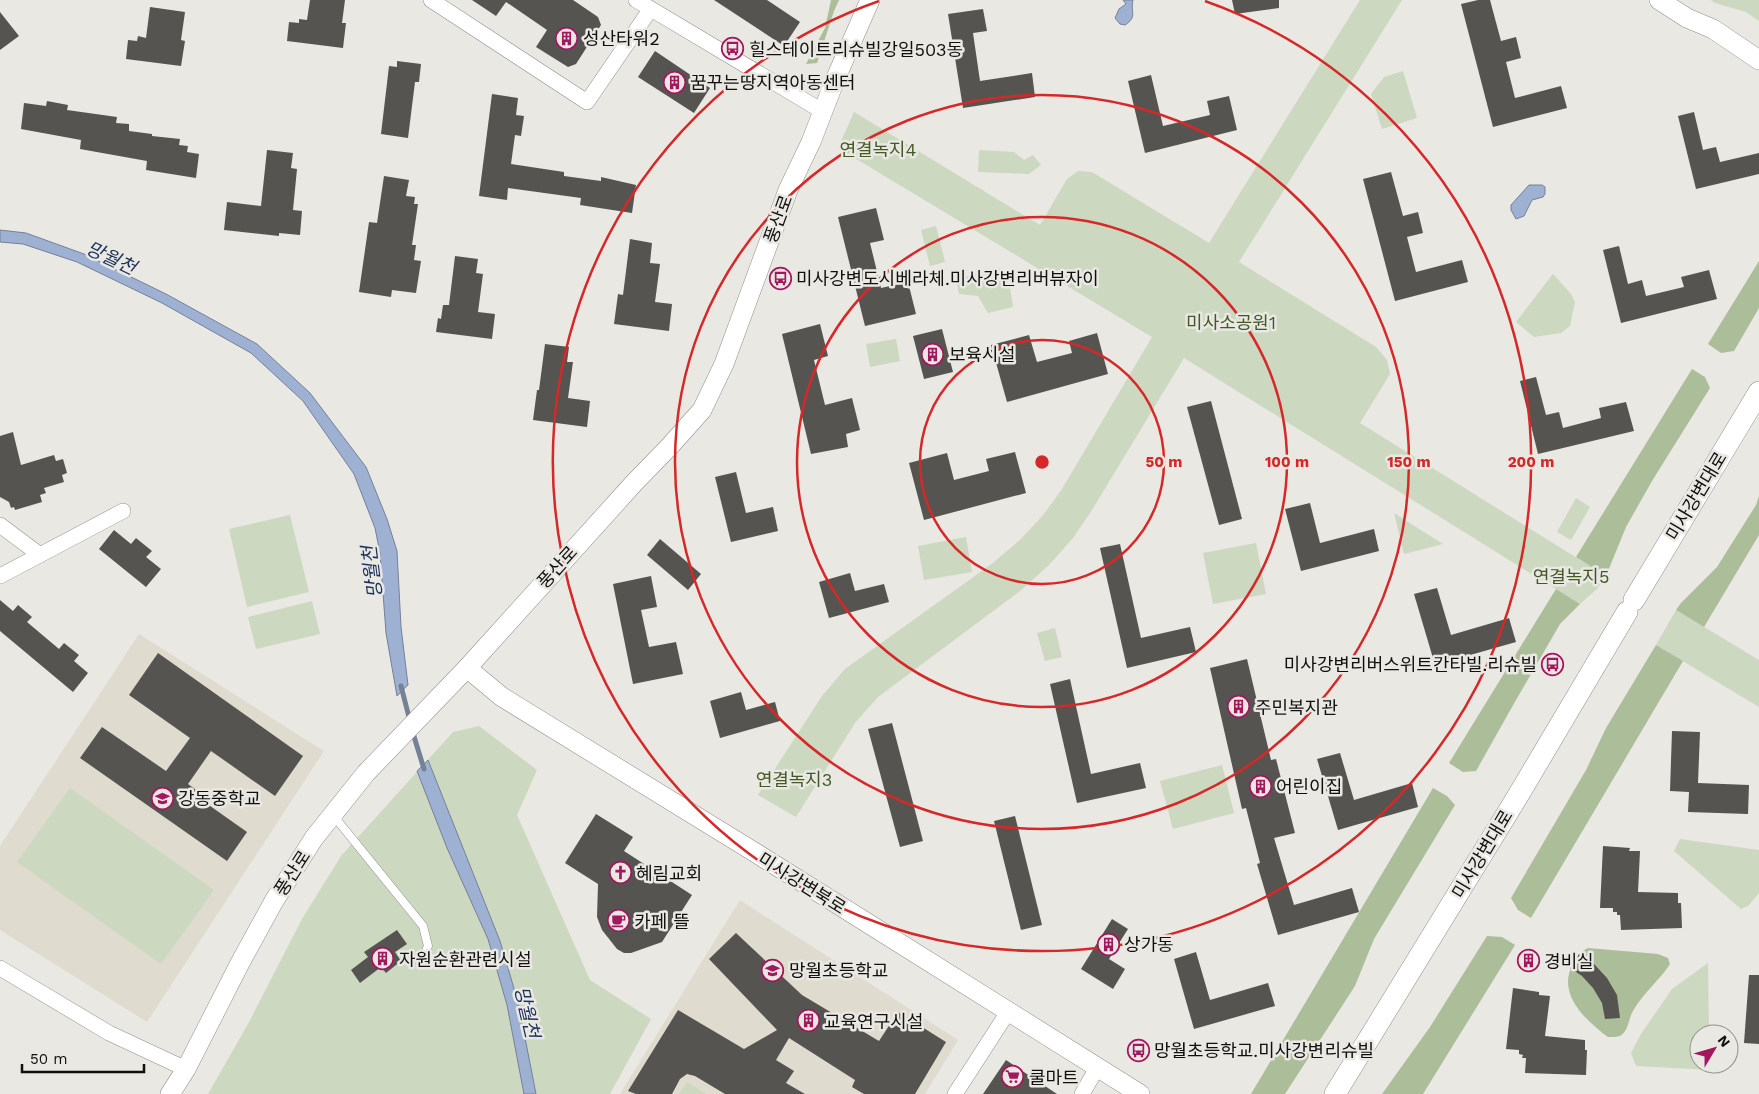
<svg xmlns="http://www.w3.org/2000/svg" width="1759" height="1094" font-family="'Work Sans','Noto Sans KR',sans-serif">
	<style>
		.built { fill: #dfdbcf }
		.green { fill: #ccd8bf }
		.forest { fill: #acbd9a }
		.water { fill: #9fb1d2; stroke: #748197 }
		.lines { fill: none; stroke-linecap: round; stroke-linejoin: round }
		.stream { stroke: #748197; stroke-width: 5 }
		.building { fill: #555450 }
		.service-casing { stroke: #91908c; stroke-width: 9 }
		.minor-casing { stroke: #91908c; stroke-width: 16 }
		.tertiary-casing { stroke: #91908c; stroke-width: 20 }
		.secondary-casing { stroke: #91908c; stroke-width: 22 }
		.service { stroke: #fff; stroke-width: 8 }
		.minor { stroke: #fff; stroke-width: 15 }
		.tertiary { stroke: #fff; stroke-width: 19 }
		.secondary { stroke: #fff; stroke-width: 21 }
		.ring { fill: none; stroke: #d62828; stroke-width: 2.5 }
		.labels { text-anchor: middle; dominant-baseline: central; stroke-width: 5; stroke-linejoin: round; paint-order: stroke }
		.poi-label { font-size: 18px; fill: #10100e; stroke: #e9e8e3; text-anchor: start }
		.park-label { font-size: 18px; fill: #435a25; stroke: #e9e8e3 }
		.street-label { font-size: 18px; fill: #10100e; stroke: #e9e8e3 }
		.water-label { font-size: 19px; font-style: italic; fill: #1d305c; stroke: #e9e8e3 }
		.centre { fill: #d62828; stroke: #e9e8e3; stroke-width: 2.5 }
		.ring-label { font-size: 15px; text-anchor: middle; font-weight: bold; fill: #d62828; stroke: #e9e8e3; stroke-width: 5; stroke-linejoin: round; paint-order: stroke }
	</style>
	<rect width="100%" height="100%" fill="#e9e8e3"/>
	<g class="built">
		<path d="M139 634 324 751 147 1022 0 930V846Z"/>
		<path d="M740 900 958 1040 925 1094H620Z"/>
	</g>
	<g class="green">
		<path d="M1360 0H1402L1239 262 1376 347 1387 360 1390 374 1360 423 1606 576 1597 589 1580 604 1184 358 1092 510 1073 538 1049 565 1020 591 878 697 855 723 796 817 758 795 822 696 845 669 993 563 1021 539 1044 514 1062 489 1152 337 838 148 854 112 1040 225 1067 179 1078 171 1092 172 1209 243Z"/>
		<path d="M1711 0H1759V21L1746 12 1715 3Z"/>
		<path d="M1403 71 1417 118 1382 129 1371 94 1384 77Z"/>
		<path d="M979 150 1014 152 1024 160 1033 155 1041 165 1029 174 978 172Z"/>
		<path d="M936 226 945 262 930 266 921 230Z"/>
		<path d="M1000 268 1010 287 1013 307 988 313 978 296 959 294 956 279Z"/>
		<path d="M1553 274 1571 294 1575 302 1570 326 1561 333 1534 337 1516 322Z"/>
		<path d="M896 339 900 361 870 367 866 344Z"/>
		<path d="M1576 498 1590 507 1571 540 1557 532Z"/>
		<path d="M1394 513 1443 544 1404 554Z"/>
		<path d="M290 515 309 592 247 607 229 529Z"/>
		<path d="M966 537 972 572 924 580 918 546Z"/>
		<path d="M1256 543 1266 594 1213 604 1203 553Z"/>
		<path d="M312 601 320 634 256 649 248 617Z"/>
		<path d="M1676 610 1759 660V707L1656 645Z"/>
		<path d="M1055 628 1062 657 1045 661 1037 633Z"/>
		<path d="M479 726 537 770 517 815 590 980 651 1019 610 1094H208L248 1024 302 919 341 856 453 732Z"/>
		<path d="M1222 765 1234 813 1173 829 1160 781Z"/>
		<path d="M70 788 214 890 161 964 17 862Z"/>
		<path d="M1680 839 1759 850V893L1748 906 1741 909 1674 851Z"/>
		<path d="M1708 963 1709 1034H1699V1064H1710V1070L1636 1066 1631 1053 1641 1034 1672 989Z"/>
		<path d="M687 1082 706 1094H679Z"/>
	</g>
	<g class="forest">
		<path d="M831 0H839L834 11 817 63 806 64 825 28Z"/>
		<path d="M1759 261V308L1734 351 1721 353 1708 344Z"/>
		<path d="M1692 369 1705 377 1710 388 1652 481 1626 527 1606 576 1576 557Z"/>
		<path d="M1759 496V535L1704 627 1676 610 1681 603 1717 567 1756 505Z"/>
		<path d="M1556 589 1580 604 1560 624 1512 707 1476 771 1463 772 1449 763Z"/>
		<path d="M1656 645 1683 661 1531 918 1518 910 1511 898 1586 770 1606 728Z"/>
		<path d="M1433 788 1447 796 1455 805 1374 939 1355 986 1285 1094H1251Z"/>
		<path d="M1487 936 1502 937 1515 945 1423 1094H1382L1430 1027Z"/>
		<path d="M1588 948 1658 954 1668 958 1670 964C1659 981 1643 993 1633 1011 1628 1019 1629 1031 1620 1036 1617 1037 1612 1037 1608 1037 1585 1020 1554 992 1575 961 1579 955 1581 951 1588 948Z"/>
	</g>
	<g class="water">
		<path d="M1123 0H1133C1130 12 1138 17 1125 25L1120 24 1115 18 1119 9 1126 4Z"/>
		<path d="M1529 185H1542L1545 187V194L1543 197 1532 200 1524 216 1516 219 1511 210V205Z"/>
		<path d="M0 230 26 233 84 254 166 294 257 344 310 393 366 467 387 519 397 551 401 627 408 685 397 696 386 633 380 553 375 528 354 474 303 401 251 353 162 303 77 262 23 244 0 242Z"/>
		<path d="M428 760 500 941 518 1002 536 1094H524L507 1005 488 939 447 848 417 771Z"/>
	</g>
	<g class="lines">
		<g class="stream">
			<path d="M401 686 410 721"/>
			<path d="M412 730 424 769"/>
		</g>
	</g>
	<g class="building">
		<path d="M310 0H345L342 23H346L343 48 287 41 289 22 299 23V19L307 20Z"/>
		<path d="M472 0H573L598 17 601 25 576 64 568 67 536 47 547 30 506 2 496 16Z"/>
		<path d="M714 0H767L800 22 784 46Z"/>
		<path d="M1232 0H1279V8L1235 14Z"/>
		<path d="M1478 0H1490L1501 41 1516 37 1521 58 1506 62 1515 98 1561 86 1567 108 1493 127 1461 4Z"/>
		<path d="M150 7 185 12 181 40 185 41 181 66 126 59 128 40 137 41 138 36 146 38Z"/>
		<path d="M983 9 987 31 973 33 980 81 1032 73 1035 97 963 108 948 14Z"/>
		<path d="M0 12 19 36 0 50Z"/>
		<path d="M655 51 710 88 694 113 638 77Z"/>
		<path d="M397 61 421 64 419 82H415L408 138 381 134 389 66 397 67Z"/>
		<path d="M1151 75 1163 126 1210 115 1207 101 1229 96 1237 130 1145 153 1128 81Z"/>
		<path d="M492 94 518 98 516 115 524 116 521 136 515 135 511 164 564 172V176L601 181V177L636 185 632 213 580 205 581 198 508 188 507 200 479 196Z"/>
		<path d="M47 101 68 105 67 110 117 117 116 123 129 124V131L152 134V136L180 139 179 145 188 146 187 152 199 154 196 178 146 170 147 161 80 149 81 140 21 129 24 103 46 106Z"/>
		<path d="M1694 112 1703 150 1716 147 1720 162 1759 153V174L1696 189 1678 116Z"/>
		<path d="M267 150 293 153 291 168 297 169 293 210 302 211 300 235 279 233V236L224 230 227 202 261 206Z"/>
		<path d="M1391 172 1403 216 1418 212 1423 233 1407 237 1416 272 1462 260 1468 282 1395 301 1363 179Z"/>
		<path d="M384 176 409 180 406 196 415 197 414 204H418L412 245H416L414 260 421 261 416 293 392 290 391 297 359 292 369 222 377 223Z"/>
		<path d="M876 208 884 240 870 243 881 288 908 282 916 314 865 326 838 217Z"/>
		<path d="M630 239 652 243 650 263 660 264 655 302 672 304 669 331 614 324 618 294 623 295Z"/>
		<path d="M1619 246 1628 284 1642 280 1646 296 1684 287 1681 277 1709 270 1717 299 1621 323 1603 250Z"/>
		<path d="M455 256 478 259 476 273 483 274 478 312 495 314 492 339 436 332 438 318 441 319 443 305H449Z"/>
		<path d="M820 324 828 356 814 360 825 405 852 398 860 430 846 434 848 447 811 454 782 334Z"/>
		<path d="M942 329 953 372 924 379 913 336Z"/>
		<path d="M1097 333 1108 374 1007 402 991 345 1029 335 1037 362 1072 353 1069 341Z"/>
		<path d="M545 344 569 347 567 362H573L568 398 590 401 587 427 533 420 537 390H539Z"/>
		<path d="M1536 377 1546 415 1559 412 1563 428 1601 418 1599 408 1626 402 1634 431 1538 454 1520 381Z"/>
		<path d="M1211 401 1242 519 1219 525 1187 407Z"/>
		<path d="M13 432 21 465 54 455 56 461 63 459 67 473 62 475 64 482 44 488 46 493 40 495 42 502 15 510 14 507 11 508 9 502 0 497V436Z"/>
		<path d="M1015 452 1026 493 924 520 909 463 947 453 954 480 989 471 986 459Z"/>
		<path d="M736 472 746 513 773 507 778 531 731 542 715 477Z"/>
		<path d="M1310 503 1320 543 1374 529 1379 551 1301 571 1285 509Z"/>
		<path d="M114 530 131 544 136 538 152 551 146 557 161 569 146 587 99 549Z"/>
		<path d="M660 539 701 574 688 590 647 555Z"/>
		<path d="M1120 544 1141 638 1190 627 1196 652 1127 668 1100 548Z"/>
		<path d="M850 573 855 591 884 584 889 602 829 618 819 582Z"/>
		<path d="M651 576 657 607 641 610 649 647 676 642 683 674 633 684 613 584Z"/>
		<path d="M1437 588 1451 635 1509 618 1516 642 1435 665 1414 594Z"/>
		<path d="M0 600 13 611 18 605 32 617 27 622 59 649 64 643 79 655 74 661 88 673 73 692 0 631Z"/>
		<path d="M158 653 303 756 275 796 211 751 188 784 199 792 196 796 247 832 227 861 80 758 102 727 166 771 190 738 129 695Z"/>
		<path d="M1247 659 1271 760 1276 759 1295 833 1274 838 1294 905 1352 888 1359 912 1278 935 1257 864 1260 863 1246 808 1242 809 1210 668Z"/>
		<path d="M1070 679 1091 774 1140 763 1146 788 1077 803 1050 684Z"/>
		<path d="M741 692 746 710 775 702 780 721 720 738 710 701Z"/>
		<path d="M892 723 923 841 900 847 868 729Z"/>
		<path d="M1672 731 1700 732 1698 783 1749 785 1748 814 1688 812 1689 792 1670 791Z"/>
		<path d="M1340 753 1354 800 1412 783 1418 807 1338 830 1317 759Z"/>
		<path d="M596 814 633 837 624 851 692 895 662 942 631 953H624L617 949 602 930 597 917 598 884 565 863Z"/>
		<path d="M1015 816 1042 925 1021 930 994 821Z"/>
		<path d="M1603 846 1630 848 1629 851H1640L1638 892 1678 893V903H1681L1682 928 1621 930 1620 915H1617V912H1613V908H1600Z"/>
		<path d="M1112 919 1128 929 1109 959 1125 969 1113 989 1081 969Z"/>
		<path d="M397 930 407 944 395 952 401 961 386 973 381 967 360 983 351 970 368 957 364 952Z"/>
		<path d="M736 933 802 995 879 1041 898 1012 946 1042 915 1094H864L852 1087 855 1080 789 1038 776 1060 794 1071 786 1083 805 1094H725L695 1076 687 1074 680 1079 672 1094H636L628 1091 678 1010 744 1049 777 1030 709 959Z"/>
		<path d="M1526 951 1539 958 1531 972 1518 964Z"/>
		<path d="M1196 952 1210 1000 1268 983 1275 1006 1194 1029 1174 959Z"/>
		<path d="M1579 954 1594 964 1607 978 1617 995 1620 1018 1605 1019 1602 1003 1593 988 1582 976 1570 968Z"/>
		<path d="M1749 975H1759V1044L1744 1043Z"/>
		<path d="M1513 988 1539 992V995L1550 996 1545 1036 1585 1040V1050H1587L1586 1075 1525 1073 1526 1058H1522L1523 1055 1519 1054V1050L1506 1049Z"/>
		<path d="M1006 1060 1057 1094H983Z"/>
	</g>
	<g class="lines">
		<defs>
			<path id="service" d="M333 815 423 926 428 946 422 960"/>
			<g id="minor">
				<path d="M431 0 587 102 650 10"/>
				<path d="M636 0 822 111"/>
				<path d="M0 525 40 555"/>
				<path d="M0 576 123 511"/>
				<path d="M0 968 109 1033 186 1069"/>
				<path d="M955 1094 1008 1012"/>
				<path d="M1082 1094 1097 1068"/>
			</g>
			<g id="tertiary">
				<path d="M1659 0 1687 18 1713 29 1759 60"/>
				<path d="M467 668 502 697 751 850 1140 1094"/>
				<path d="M170 1094 186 1069 240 963 274 901 314 838 366 773 467 668 634 483 669 447 702 410 724 364 788 190 811 142 835 80 870 0"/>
			</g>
			<g id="secondary">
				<path d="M1634 600 1759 392"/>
				<path d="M1335 1094 1519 794 1627 612"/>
			</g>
		</defs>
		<use href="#service" class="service-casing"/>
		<use href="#minor" class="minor-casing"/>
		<use href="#tertiary" class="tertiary-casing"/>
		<use href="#secondary" class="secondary-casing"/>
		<use href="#service" class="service"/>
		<use href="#minor" class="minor"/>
		<use href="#tertiary" class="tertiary"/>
		<use href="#secondary" class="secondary"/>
	</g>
	<g class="ring">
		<circle cx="1042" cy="462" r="122"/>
		<circle cx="1042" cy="462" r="245"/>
		<circle cx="1042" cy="462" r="367"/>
		<path d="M1205 1A489 489 0 1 1 879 1"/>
	</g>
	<defs>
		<symbol id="building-ring" viewBox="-11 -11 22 22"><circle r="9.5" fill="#e9e8e3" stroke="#a3175f" stroke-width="1.5"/><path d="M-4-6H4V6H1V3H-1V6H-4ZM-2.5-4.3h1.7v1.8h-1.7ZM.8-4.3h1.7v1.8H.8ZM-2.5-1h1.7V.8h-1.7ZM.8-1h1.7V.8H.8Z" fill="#a3175f"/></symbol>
		<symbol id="bus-ring" viewBox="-11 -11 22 22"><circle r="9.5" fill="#e9e8e3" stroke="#a3175f" stroke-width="1.5"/><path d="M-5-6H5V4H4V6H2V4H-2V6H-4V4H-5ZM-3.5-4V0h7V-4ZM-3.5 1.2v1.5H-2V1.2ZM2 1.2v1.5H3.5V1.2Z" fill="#a3175f"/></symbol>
		<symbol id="school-ring" viewBox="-11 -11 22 22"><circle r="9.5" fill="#e9e8e3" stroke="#a3175f" stroke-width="1.5"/><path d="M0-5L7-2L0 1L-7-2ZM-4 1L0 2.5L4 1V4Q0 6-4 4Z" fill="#a3175f"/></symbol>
		<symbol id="church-ring" viewBox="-11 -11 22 22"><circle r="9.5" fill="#e9e8e3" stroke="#a3175f" stroke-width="1.5"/><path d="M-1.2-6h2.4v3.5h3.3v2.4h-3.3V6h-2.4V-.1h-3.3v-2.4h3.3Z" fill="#a3175f"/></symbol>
		<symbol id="cafe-ring" viewBox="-11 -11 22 22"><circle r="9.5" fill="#e9e8e3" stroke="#a3175f" stroke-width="1.5"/><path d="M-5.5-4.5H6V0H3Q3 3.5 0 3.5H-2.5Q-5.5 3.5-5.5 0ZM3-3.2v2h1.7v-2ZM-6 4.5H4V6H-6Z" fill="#a3175f"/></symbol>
		<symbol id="supermarket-ring" viewBox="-11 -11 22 22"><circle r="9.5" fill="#e9e8e3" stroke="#a3175f" stroke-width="1.5"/><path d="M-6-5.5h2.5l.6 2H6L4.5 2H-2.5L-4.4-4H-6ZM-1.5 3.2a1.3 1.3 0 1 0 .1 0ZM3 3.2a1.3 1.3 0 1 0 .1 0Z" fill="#a3175f"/></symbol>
	</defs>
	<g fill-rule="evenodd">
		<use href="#building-ring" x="554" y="26" width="25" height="25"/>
		<use href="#bus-ring" x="720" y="36" width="25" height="25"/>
		<use href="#building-ring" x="662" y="70" width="25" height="25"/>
		<use href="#bus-ring" x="768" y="266" width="25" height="25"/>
		<use href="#building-ring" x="920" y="342" width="25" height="25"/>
		<use href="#bus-ring" x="1540" y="652" width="25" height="25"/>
		<use href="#building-ring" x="1226" y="694" width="25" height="25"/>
		<use href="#building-ring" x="1248" y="774" width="25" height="25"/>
		<use href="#school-ring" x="150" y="786" width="25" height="25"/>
		<use href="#church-ring" x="608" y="860" width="25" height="25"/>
		<use href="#cafe-ring" x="606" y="908" width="25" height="25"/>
		<use href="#building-ring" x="1096" y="932" width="25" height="25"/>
		<use href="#building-ring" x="370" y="946" width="25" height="25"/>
		<use href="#building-ring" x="1516" y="948" width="25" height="25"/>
		<use href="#school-ring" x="760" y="958" width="25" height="25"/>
		<use href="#building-ring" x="796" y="1008" width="25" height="25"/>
		<use href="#bus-ring" x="1126" y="1038" width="25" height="25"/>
		<use href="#supermarket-ring" x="1000" y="1064" width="25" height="25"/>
	</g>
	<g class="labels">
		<g class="poi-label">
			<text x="583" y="38">성산타워2</text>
			<text x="749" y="49">힐스테이트리슈빌강일503동</text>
			<text x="690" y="82">꿈꾸는땅지역아동센터</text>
			<text x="796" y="278">미사강변도시베라체.미사강변리버뷰자이</text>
			<text x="949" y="354">보육시설</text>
			<text x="1537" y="664" text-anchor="end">미사강변리버스위트칸타빌.리슈빌</text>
			<text x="1255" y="707">주민복지관</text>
			<text x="1276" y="786">어린이집</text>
			<text x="178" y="798">강동중학교</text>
			<text x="636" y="873">혜림교회</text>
			<text x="634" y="921">카페 뜰</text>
			<text x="1124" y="944">상가동</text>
			<text x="399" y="959">자원순환관련시설</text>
			<text x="1544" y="961">경비실</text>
			<text x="789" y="970">망월초등학교</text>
			<text x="824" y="1021">교육연구시설</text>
			<text x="1154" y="1050">망월초등학교.미사강변리슈빌</text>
			<text x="1029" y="1077">쿨마트</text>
		</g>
		<g class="park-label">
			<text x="878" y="149">연결녹지4</text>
			<text x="1231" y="322">미사소공원1</text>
			<text x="1571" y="576">연결녹지5</text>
			<text x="794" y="779">연결녹지3</text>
		</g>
		<g class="street-label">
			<text transform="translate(778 219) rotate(-70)">풍산로</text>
			<text transform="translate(1696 496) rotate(-59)">미사강변대로</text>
			<text transform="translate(557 567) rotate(-48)">풍산로</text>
			<text transform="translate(1482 854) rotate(-59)">미사강변대로</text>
			<text transform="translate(292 873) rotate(-57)">풍산로</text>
			<text transform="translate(802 883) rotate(32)">미사강변북로</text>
		</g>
		<g class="water-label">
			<text transform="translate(111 258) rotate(25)">망월천</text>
			<text transform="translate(372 572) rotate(-97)">망월천</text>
			<text transform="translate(527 1012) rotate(77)">망월천</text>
		</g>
	</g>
	<circle cx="1042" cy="462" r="8" class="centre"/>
	<g class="ring-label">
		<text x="1164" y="467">50 m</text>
		<text x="1287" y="467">100 m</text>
		<text x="1409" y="467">150 m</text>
		<text x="1531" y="467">200 m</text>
	</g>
	<g transform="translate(1714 1049) rotate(52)"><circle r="24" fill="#e9e8e3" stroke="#92928e"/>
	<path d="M0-4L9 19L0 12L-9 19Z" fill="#a3175f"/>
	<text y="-8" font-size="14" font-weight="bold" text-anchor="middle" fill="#10100e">N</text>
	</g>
	<path d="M22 1064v8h122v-8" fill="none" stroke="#10100e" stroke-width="2.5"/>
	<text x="30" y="1064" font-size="15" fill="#10100e" stroke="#e9e8e3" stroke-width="4" paint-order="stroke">50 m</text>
</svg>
